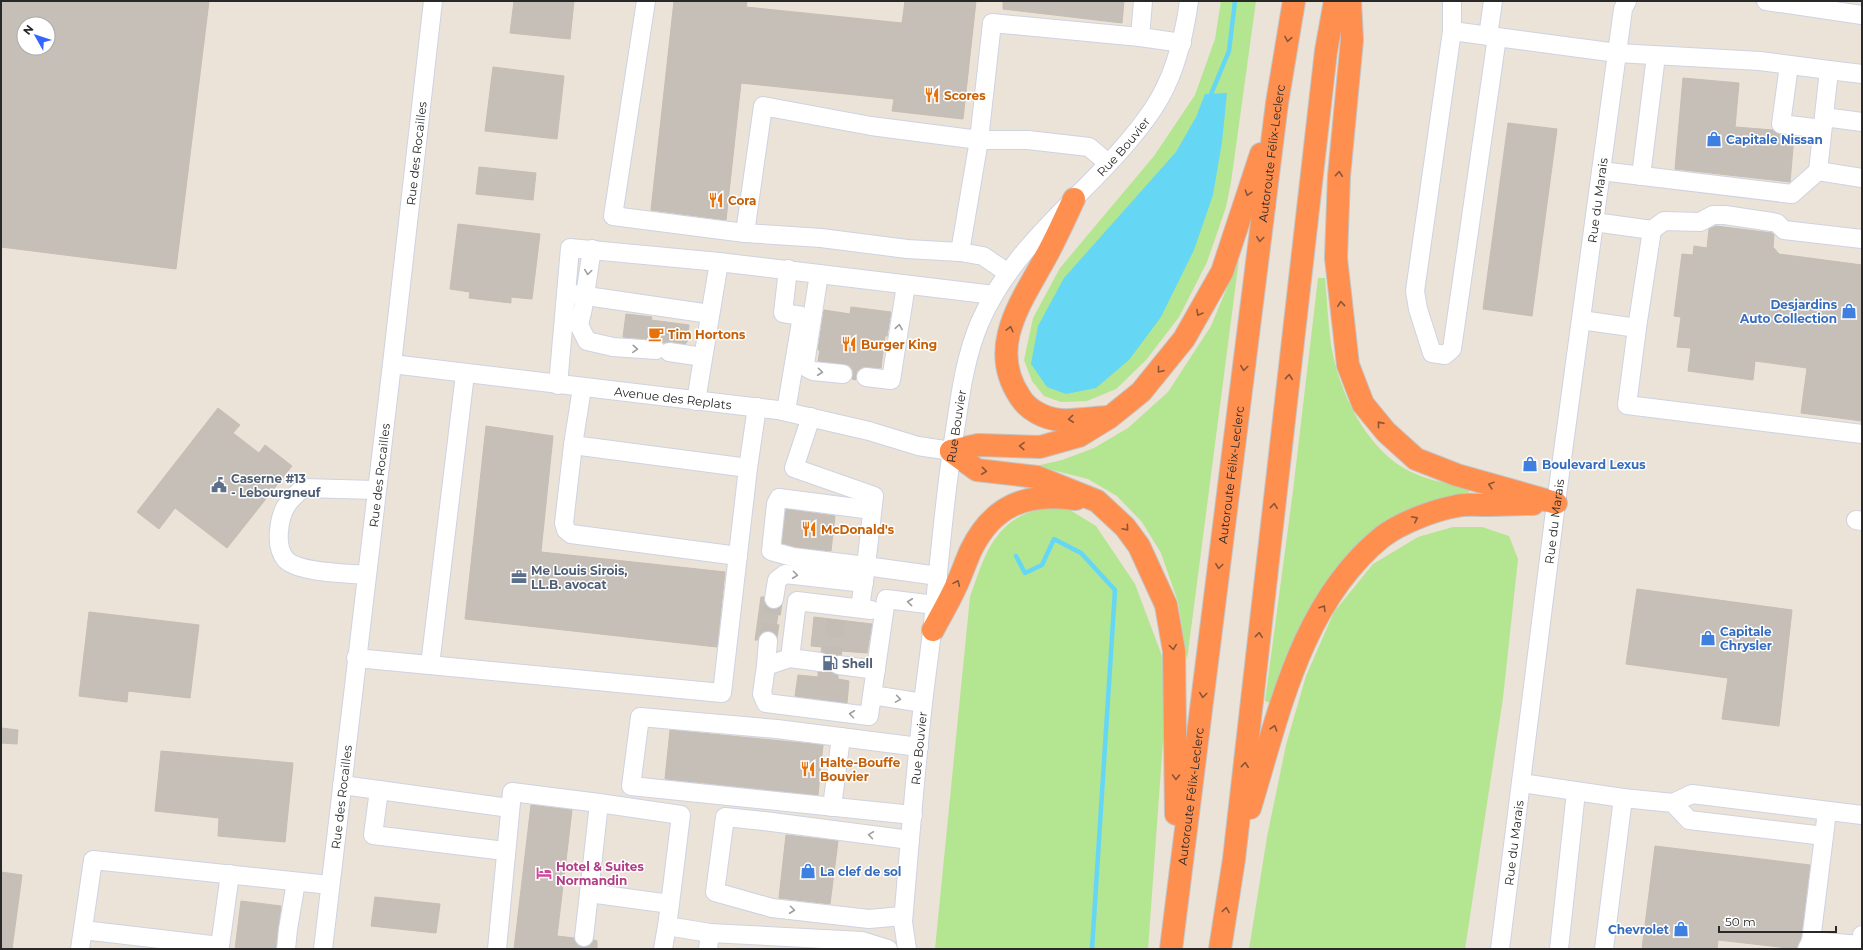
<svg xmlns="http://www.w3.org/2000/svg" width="1863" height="950" font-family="Montserrat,sans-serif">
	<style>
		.green { fill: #b4e591 }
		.water { fill: #65d7f4 }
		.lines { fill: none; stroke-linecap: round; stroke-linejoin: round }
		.stream { stroke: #65d7f4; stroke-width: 4.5 }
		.building { fill: #c6bfb8; stroke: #c6beb2; fill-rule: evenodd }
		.minor-tunnel { stroke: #c4bdb5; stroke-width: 18; stroke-dasharray: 18 9; stroke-linecap: butt }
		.minor-casing { stroke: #ced3e2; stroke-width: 20 }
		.highway-casing { stroke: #c3c3c3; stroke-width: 24 }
		.minor { stroke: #fff; stroke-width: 18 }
		.highway { stroke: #ff8f4f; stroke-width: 22 }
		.oneway { stroke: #89563a }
		.oneway2 { stroke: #9e9e9e }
		.labels { text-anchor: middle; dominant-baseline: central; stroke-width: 3; stroke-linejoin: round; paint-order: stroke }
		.food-label { font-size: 12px; font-weight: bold; fill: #c56008; stroke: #fff; text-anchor: start }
		.shop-label { font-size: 12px; font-weight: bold; fill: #366cbe; stroke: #fff; text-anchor: start }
		.street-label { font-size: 12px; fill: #282828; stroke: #fff }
		.service-label { font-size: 12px; font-weight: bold; fill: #4e5e75; stroke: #fff; text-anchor: start }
		.hotel-label { font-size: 12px; font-weight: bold; fill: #b23c85; stroke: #fff; text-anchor: start }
	</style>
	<rect width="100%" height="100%" fill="#ebe2d8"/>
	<g class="green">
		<path d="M1221 1H1256L1231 182 1226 207 1207 262 1179 317 1146 360 1116 389 1087 401 1061 402 1044 396 1032 381 1024 360 1033 318 1060 268 1154 156 1195 95 1215 39Z"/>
		<path d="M1239 259 1187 660 1178 602 1161 553 1142 522 1117 496 1088 479 1036 466 1062 460 1094 448 1128 428 1168 392 1211 326Z"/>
		<path d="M1318 278H1325C1327 300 1328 323 1331 345 1339 392 1366 450 1411 472 1430 481 1450 484 1470 487L1468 495 1448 496 1418 506 1383 525 1273 704 1265 701 1293 491Z"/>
		<path d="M1051 507 1070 510 1096 526 1135 584 1168 672 1148 949H935L970 597C982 563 991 528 1027 513 1035 510 1044 509 1051 507Z"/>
		<path d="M1453 527H1482L1509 536 1518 559 1503 698 1465 949H1249L1267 837 1286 745 1306 676 1334 612 1373 564 1418 537Z"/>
	</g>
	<path class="water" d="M1227 93 1222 142 1213 195 1194 250 1161 317 1129 360 1096 388 1066 394 1047 387 1031 364 1038 326 1064 278 1176 152 1196 117 1205 94Z"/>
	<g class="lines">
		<g class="stream">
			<path d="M1209 99 1229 51 1235 1"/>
			<path d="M1016 556 1025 573 1042 565 1054 539 1081 553 1115 590 1092 949"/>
		</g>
	</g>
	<g class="building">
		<path d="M1 1H209L176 269 1 247ZM24 24H48V48H24Z"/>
		<path d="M514 1H574L570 39 510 33Z"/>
		<path d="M674 1H747L746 7 902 23 905 1H976L963 119 892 111 894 99 741 83 726 220 651 210Z"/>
		<path d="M1003 1H1124L1122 23 1003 9Z"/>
		<path d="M493 67 564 76 557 139 485 131Z"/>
		<path d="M1683 78 1739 83 1735 127 1773 130 1779 134 1794 136 1790 182 1675 169Z"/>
		<path d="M1508 123 1557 129 1532 316 1483 309Z"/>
		<path d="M479 167 536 173 533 200 476 194Z"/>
		<path d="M458 224 540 234 532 299 511 297V303L469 298 470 292 450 289Z"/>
		<path d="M1716 226 1772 233 1774 235 1773 247 1779 254 1862 265V421L1801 413 1807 368 1755 361 1753 380 1688 371 1691 348 1677 347 1681 317 1674 316 1682 254 1693 255 1694 246 1707 248 1709 229Z"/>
		<path d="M851 307 891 312 887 336H885L881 368H862L857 371 856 380 852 379 853 370 849 365 818 361 820 350H818L824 310 850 314Z"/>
		<path d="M626 314 652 317 651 320 689 325 687 342 685 344 671 342 664 343 657 340 623 337Z"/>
		<path d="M218 408 240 425 233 433 259 453 265 445 292 466 227 548 175 508 159 529 137 512Z"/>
		<path d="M486 426 553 436 541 552 725 572 717 647 465 619Z"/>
		<path d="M786 509 835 516 831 551 795 547 782 543Z"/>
		<path d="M1637 589 1792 610 1779 726 1722 719 1728 678 1626 664Z"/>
		<path d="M761 597H764V603L768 607 773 609 779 608 775 634 769 631H764L760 635 758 640H755Z"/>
		<path d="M89 612 199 625 190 698 128 691 127 702 79 696Z"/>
		<path d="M814 617 872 624 867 653 841 651V655H835L830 660 827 654 821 652 822 647 811 646Z"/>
		<path d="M829 667 832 673 838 675V679L849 681 847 703 795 696 798 675 818 677V672H824Z"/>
		<path d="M1 728 18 730 17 744 1 743Z"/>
		<path d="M670 730 823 745 818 795 665 779Z"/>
		<path d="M161 751 293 763 285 842 218 836 219 818 155 811Z"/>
		<path d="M531 805 572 810 557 936 574 938 577 945 583 947 589 946 594 940 597 941V949H514Z"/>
		<path d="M786 835 838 841 830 904 779 898Z"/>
		<path d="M1655 846 1810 865 1801 938 1797 949 1718 940 1717 949H1642Z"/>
		<path d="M1 872 22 875 12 949H1Z"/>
		<path d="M375 897 440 904 436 933 371 926Z"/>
		<path d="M241 901 281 906 276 949H235Z"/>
	</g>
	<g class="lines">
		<g class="minor-tunnel">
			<path d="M768 641 774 599"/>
			<path d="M832 664 836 620"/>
		</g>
		<defs>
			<g id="minor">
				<path d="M646 1 613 216 745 233"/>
				<path d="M1452 1V31"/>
				<path d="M1766 1 1862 15"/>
				<path d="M1488 36 1493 1"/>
				<path d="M1140 37 1143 1"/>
				<path d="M1497 37 1452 31 1415 291 1418 309 1432 353 1445 355 1452 349 1497 37 1617 53 1760 61 1829 70"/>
				<path d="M1789 65 1781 124 1822 129"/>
				<path d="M1824 117 1862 122"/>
				<path d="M1601 171 1792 194 1818 171 1829 70 1862 74"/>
				<path d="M1818 171 1862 178"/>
				<path d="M1641 176 1656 56"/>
				<path d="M1652 230 1664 221 1700 222 1713 215H1725L1772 222 1777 223 1784 230 1862 239"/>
				<path d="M592 249 583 308 579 325 587 341 613 347 656 350"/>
				<path d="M960 252 979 140H1028L1089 147 1108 163"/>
				<path d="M1008 273 983 256 960 252 907 249 821 238 745 233 763 106 871 126 979 140 992 23 1140 37 1182 43"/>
				<path d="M819 274 805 364 807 368 813 371 843 374"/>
				<path d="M573 294 710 314"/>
				<path d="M1581 320 1637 328 1652 230 1594 222"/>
				<path d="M1637 328 1627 405 1862 434"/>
				<path d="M669 352 703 357"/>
				<path id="s1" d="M392 364 778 410 869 431 918 446 951 451"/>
				<path d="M866 377 891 380 906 285"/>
				<path d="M558 385 570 248 719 262"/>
				<path d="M696 401 719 262 994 295"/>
				<path d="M786 411 802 316 783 313 788 269"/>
				<path d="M811 417 794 468 874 496 866 566 938 576"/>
				<path d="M573 445 582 388"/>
				<path d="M1856 520 1862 521"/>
				<path d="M738 556 571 534 566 530 564 523 573 445 748 468"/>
				<path d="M366 575C347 573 300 573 286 560 279 552 278 541 279 531 281 509 287 502 303 488L376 490"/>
				<path d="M774 599 777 580 785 574 864 583"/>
				<path d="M860 608 866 566 793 557 771 551 776 504 779 498 872 510"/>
				<path d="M356 658 722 693 748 468 757 407"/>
				<path d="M790 658 766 666 762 694 766 703 869 716 886 599 935 605"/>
				<path d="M820 662 790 658 797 601 871 610"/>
				<path d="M430 665 465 374"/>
				<path d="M839 665 876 670"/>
				<path d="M766 666 768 641"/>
				<path d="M872 695 923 703"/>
				<path d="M1521 783 1623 798 1673 803 1689 820 1824 836 1827 811"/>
				<path d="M342 785 379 790"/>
				<path d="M1673 803 1692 794 1862 815"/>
				<path d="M832 807 841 737"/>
				<path d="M913 815 631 786 640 717 777 729 919 747"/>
				<path d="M505 851 373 835 379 790 510 808"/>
				<path d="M589 893 599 803 681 815 670 904"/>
				<path d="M903 916 869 919 772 908 715 892 725 817 764 821 910 840"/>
				<path d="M83 930 220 946 230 874"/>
				<path d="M584 937 589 893 670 904 667 926"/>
				<path d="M1811 941 1824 836"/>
				<path d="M80 949 93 860 330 885"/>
				<path d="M286 949 288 929 296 882"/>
				<path id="s2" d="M323 949 392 364 433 1"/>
				<path d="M497 949 512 792 599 803"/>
				<path d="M663 949 667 926 710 933"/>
				<path d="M708 949 710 933 862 941 888 949"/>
				<path id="s3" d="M907 949 903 922C909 849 915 776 923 703 927 669 932 637 935 603 941 544 946 483 956 424 961 389 966 355 980 322 1017 236 1102 185 1153 109 1174 78 1184 38 1189 1"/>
				<path id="s4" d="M1500 949 1556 503 1623 9 1627 1"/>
				<path d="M1559 949 1576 792"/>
				<path d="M1604 949 1623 798"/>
				<path d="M1807 949 1811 941 1861 945 1862 935"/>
			</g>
			<g id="highway">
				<path d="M1350 1 1352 40 1339 176 1336 258 1348 365 1363 404 1386 432 1416 459 1457 475 1556 503"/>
				<path d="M1074 199C1066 216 1058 234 1049 251 1025 297 985 345 1020 397 1028 410 1045 419 1061 420 1074 421 1093 418 1107 417"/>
				<path d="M951 451 977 470 1037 477 1097 501 1125 527 1139 546 1166 605 1174 651 1176 814"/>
				<path d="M951 451 978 445 1040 447 1079 436 1110 417 1141 392 1184 339 1222 272 1261 154"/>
				<path d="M933 630C941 615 950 600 957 584 962 573 966 561 971 550 993 505 1027 492 1076 499"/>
				<path d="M1250 808C1279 713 1301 603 1382 537 1400 523 1434 510 1457 506 1465 504 1473 505 1481 505 1498 505 1516 504 1533 504"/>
				<path id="s5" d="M1171 949 1277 103 1294 1"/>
				<path d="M1220 949 1234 859 1326 51 1335 1"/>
			</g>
		</defs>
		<use href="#minor" class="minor-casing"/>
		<use href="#highway" class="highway-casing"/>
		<use href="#minor" class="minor"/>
		<use href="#highway" class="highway"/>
	</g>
	<defs><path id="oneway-chevron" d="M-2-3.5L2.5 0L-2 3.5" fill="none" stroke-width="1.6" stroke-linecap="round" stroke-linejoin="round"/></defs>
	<g class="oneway">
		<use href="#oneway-chevron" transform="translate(1288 39) rotate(100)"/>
		<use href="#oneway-chevron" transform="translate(1339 174) rotate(-86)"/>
		<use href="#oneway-chevron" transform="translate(1248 193) rotate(108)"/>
		<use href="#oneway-chevron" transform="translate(1260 239) rotate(97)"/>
		<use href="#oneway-chevron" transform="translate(1341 304) rotate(-96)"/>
		<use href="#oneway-chevron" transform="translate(1199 313) rotate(120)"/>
		<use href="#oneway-chevron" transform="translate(1010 329) rotate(-76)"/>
		<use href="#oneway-chevron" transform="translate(1244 368) rotate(97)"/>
		<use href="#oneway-chevron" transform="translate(1160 370) rotate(129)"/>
		<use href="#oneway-chevron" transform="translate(1289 377) rotate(-84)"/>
		<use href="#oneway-chevron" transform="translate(1071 419) rotate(174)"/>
		<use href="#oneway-chevron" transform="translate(1380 424) rotate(-129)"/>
		<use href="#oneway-chevron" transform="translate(1022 446) rotate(-178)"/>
		<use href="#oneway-chevron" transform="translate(984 471) rotate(6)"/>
		<use href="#oneway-chevron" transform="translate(1491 485) rotate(-164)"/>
		<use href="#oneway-chevron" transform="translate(1274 506) rotate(-84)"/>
		<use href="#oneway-chevron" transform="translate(1415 519) rotate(-27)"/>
		<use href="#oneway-chevron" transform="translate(1126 528) rotate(49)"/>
		<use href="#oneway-chevron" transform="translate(1219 566) rotate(97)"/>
		<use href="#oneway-chevron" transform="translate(957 583) rotate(-66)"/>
		<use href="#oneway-chevron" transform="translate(1323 608) rotate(-58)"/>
		<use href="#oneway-chevron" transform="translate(1259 635) rotate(-84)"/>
		<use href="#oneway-chevron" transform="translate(1173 647) rotate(82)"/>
		<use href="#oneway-chevron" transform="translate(1203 695) rotate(97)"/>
		<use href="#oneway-chevron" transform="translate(1274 728) rotate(-73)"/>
		<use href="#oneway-chevron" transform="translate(1245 765) rotate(-84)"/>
		<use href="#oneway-chevron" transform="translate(1176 777) rotate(91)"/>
		<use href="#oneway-chevron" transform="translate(1226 910) rotate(-81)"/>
	</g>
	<g class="oneway2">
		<use href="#oneway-chevron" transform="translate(588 272) rotate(98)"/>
		<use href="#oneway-chevron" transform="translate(899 327) rotate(-81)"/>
		<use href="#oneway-chevron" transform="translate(635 349) rotate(4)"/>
		<use href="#oneway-chevron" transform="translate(820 372) rotate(7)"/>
		<use href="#oneway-chevron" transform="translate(795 575) rotate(7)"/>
		<use href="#oneway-chevron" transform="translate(910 602) rotate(-174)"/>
		<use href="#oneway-chevron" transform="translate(898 699) rotate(9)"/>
		<use href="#oneway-chevron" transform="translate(852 714) rotate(-173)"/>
		<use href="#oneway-chevron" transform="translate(871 835) rotate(-172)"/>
		<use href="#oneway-chevron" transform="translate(792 910) rotate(7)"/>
	</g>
	<defs>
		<symbol id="restaurant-bare" viewBox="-9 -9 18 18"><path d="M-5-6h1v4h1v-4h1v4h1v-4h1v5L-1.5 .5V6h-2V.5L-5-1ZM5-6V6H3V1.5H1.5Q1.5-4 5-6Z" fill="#e8710a" stroke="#fff" stroke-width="2.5" paint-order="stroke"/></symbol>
		<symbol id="shop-bare" viewBox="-9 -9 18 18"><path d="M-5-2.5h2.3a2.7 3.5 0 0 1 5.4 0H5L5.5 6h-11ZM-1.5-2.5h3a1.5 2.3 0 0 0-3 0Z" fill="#3f7fe0" stroke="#fff" stroke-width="2.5" paint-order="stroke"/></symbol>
		<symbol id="cafe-bare" viewBox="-9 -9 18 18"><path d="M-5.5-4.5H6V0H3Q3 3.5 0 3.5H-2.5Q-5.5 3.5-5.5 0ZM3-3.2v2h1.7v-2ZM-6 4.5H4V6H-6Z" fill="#e8710a" stroke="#fff" stroke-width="2.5" paint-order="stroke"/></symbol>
		<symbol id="civic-bare" viewBox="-9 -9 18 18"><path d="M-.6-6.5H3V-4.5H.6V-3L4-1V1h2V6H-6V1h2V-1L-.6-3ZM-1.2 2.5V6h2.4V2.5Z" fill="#5c6f8a" stroke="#fff" stroke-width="2.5" paint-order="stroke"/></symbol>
		<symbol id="office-bare" viewBox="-9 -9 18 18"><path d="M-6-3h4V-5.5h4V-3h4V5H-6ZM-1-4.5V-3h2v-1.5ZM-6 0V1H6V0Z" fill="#5c6f8a" stroke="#fff" stroke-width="2.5" paint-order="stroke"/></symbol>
		<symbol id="fuel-bare" viewBox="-9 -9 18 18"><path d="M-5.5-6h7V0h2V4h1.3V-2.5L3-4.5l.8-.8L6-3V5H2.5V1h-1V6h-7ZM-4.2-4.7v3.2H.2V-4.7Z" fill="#5c6f8a" stroke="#fff" stroke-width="2.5" paint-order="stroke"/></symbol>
		<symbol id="hotel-bare" viewBox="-9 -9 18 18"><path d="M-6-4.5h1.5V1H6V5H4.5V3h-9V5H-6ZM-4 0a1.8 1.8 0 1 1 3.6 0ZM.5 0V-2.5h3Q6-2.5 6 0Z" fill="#d1479c" stroke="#fff" stroke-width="2.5" paint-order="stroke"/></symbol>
	</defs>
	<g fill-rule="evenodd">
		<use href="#restaurant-bare" x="921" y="84" width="22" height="22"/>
		<use href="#shop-bare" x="1703" y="128" width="22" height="22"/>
		<use href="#restaurant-bare" x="705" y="189" width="22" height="22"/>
		<use href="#shop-bare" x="1838" y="300" width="22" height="22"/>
		<use href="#cafe-bare" x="645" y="323" width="22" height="22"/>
		<use href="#restaurant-bare" x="838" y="333" width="22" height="22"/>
		<use href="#shop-bare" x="1519" y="453" width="22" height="22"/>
		<use href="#civic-bare" x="208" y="474" width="22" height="22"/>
		<use href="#restaurant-bare" x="798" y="518" width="22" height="22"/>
		<use href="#office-bare" x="508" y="566" width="22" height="22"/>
		<use href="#shop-bare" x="1697" y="627" width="22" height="22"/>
		<use href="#fuel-bare" x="819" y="652" width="22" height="22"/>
		<use href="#restaurant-bare" x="797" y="758" width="22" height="22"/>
		<use href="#shop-bare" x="797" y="860" width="22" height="22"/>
		<use href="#hotel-bare" x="533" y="862" width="22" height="22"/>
		<use href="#shop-bare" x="1670" y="918" width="22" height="22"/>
	</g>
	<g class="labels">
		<g class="food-label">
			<text x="944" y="95">Scores</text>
			<text x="728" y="200">Cora</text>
			<text x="668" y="334">Tim Hortons</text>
			<text x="861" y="344">Burger King</text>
			<text x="821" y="529">McDonald's</text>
			<text x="820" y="762">Halte-Bouffe<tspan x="820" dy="14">Bouvier</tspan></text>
		</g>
		<g class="shop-label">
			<text x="1726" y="139">Capitale Nissan</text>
			<text x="1837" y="304" text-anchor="end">Desjardins<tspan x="1837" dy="14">Auto Collection</tspan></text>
			<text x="1542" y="464">Boulevard Lexus</text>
			<text x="1720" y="631">Capitale<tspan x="1720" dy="14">Chrysler</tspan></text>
			<text x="820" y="871">La clef de sol</text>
			<text x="1669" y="929" text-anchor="end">Chevrolet</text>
		</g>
		<g class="street-label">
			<text stroke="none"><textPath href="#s3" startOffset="861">Rue Bouvier</textPath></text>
			<text stroke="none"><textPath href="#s2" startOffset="801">Rue des Rocailles</textPath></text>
			<text stroke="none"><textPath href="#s5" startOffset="802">Autoroute Félix-Leclerc</textPath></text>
			<text stroke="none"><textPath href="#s4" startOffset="755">Rue du Marais</textPath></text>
			<text stroke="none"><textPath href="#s1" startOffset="283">Avenue des Replats</textPath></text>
			<text stroke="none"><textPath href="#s3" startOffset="526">Rue Bouvier</textPath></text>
			<text stroke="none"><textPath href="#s2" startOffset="477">Rue des Rocailles</textPath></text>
			<text stroke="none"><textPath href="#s5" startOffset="478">Autoroute Félix-Leclerc</textPath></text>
			<text stroke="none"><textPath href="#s4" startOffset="431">Rue du Marais</textPath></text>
			<text stroke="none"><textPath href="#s3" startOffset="202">Rue Bouvier</textPath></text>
			<text stroke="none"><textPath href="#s5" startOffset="154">Autoroute Félix-Leclerc</textPath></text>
			<text stroke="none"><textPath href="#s2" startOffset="153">Rue des Rocailles</textPath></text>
			<text stroke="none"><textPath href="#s4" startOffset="107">Rue du Marais</textPath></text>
		</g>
		<g class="service-label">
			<text x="231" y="478">Caserne #13<tspan x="231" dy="14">- Lebourgneuf</tspan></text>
			<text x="531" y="570">Me Louis Sirois,<tspan x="531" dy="14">LL.B. avocat</tspan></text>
			<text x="842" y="663">Shell</text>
		</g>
		<g class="hotel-label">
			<text x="556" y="866">Hotel &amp; Suites<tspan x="556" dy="14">Normandin</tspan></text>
		</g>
	</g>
	<rect width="1863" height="950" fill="none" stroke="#282828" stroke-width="4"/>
	<g transform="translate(36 36) rotate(309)"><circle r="19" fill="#ffffff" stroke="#a9a9a9"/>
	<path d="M0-3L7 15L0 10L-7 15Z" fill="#3166ff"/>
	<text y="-6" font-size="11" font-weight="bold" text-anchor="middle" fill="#282828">N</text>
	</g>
	<path d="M1719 926v6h117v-6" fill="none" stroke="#282828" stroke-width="2"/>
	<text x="1725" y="926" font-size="12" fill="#282828" stroke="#ffffff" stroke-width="3" paint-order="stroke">50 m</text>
</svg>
